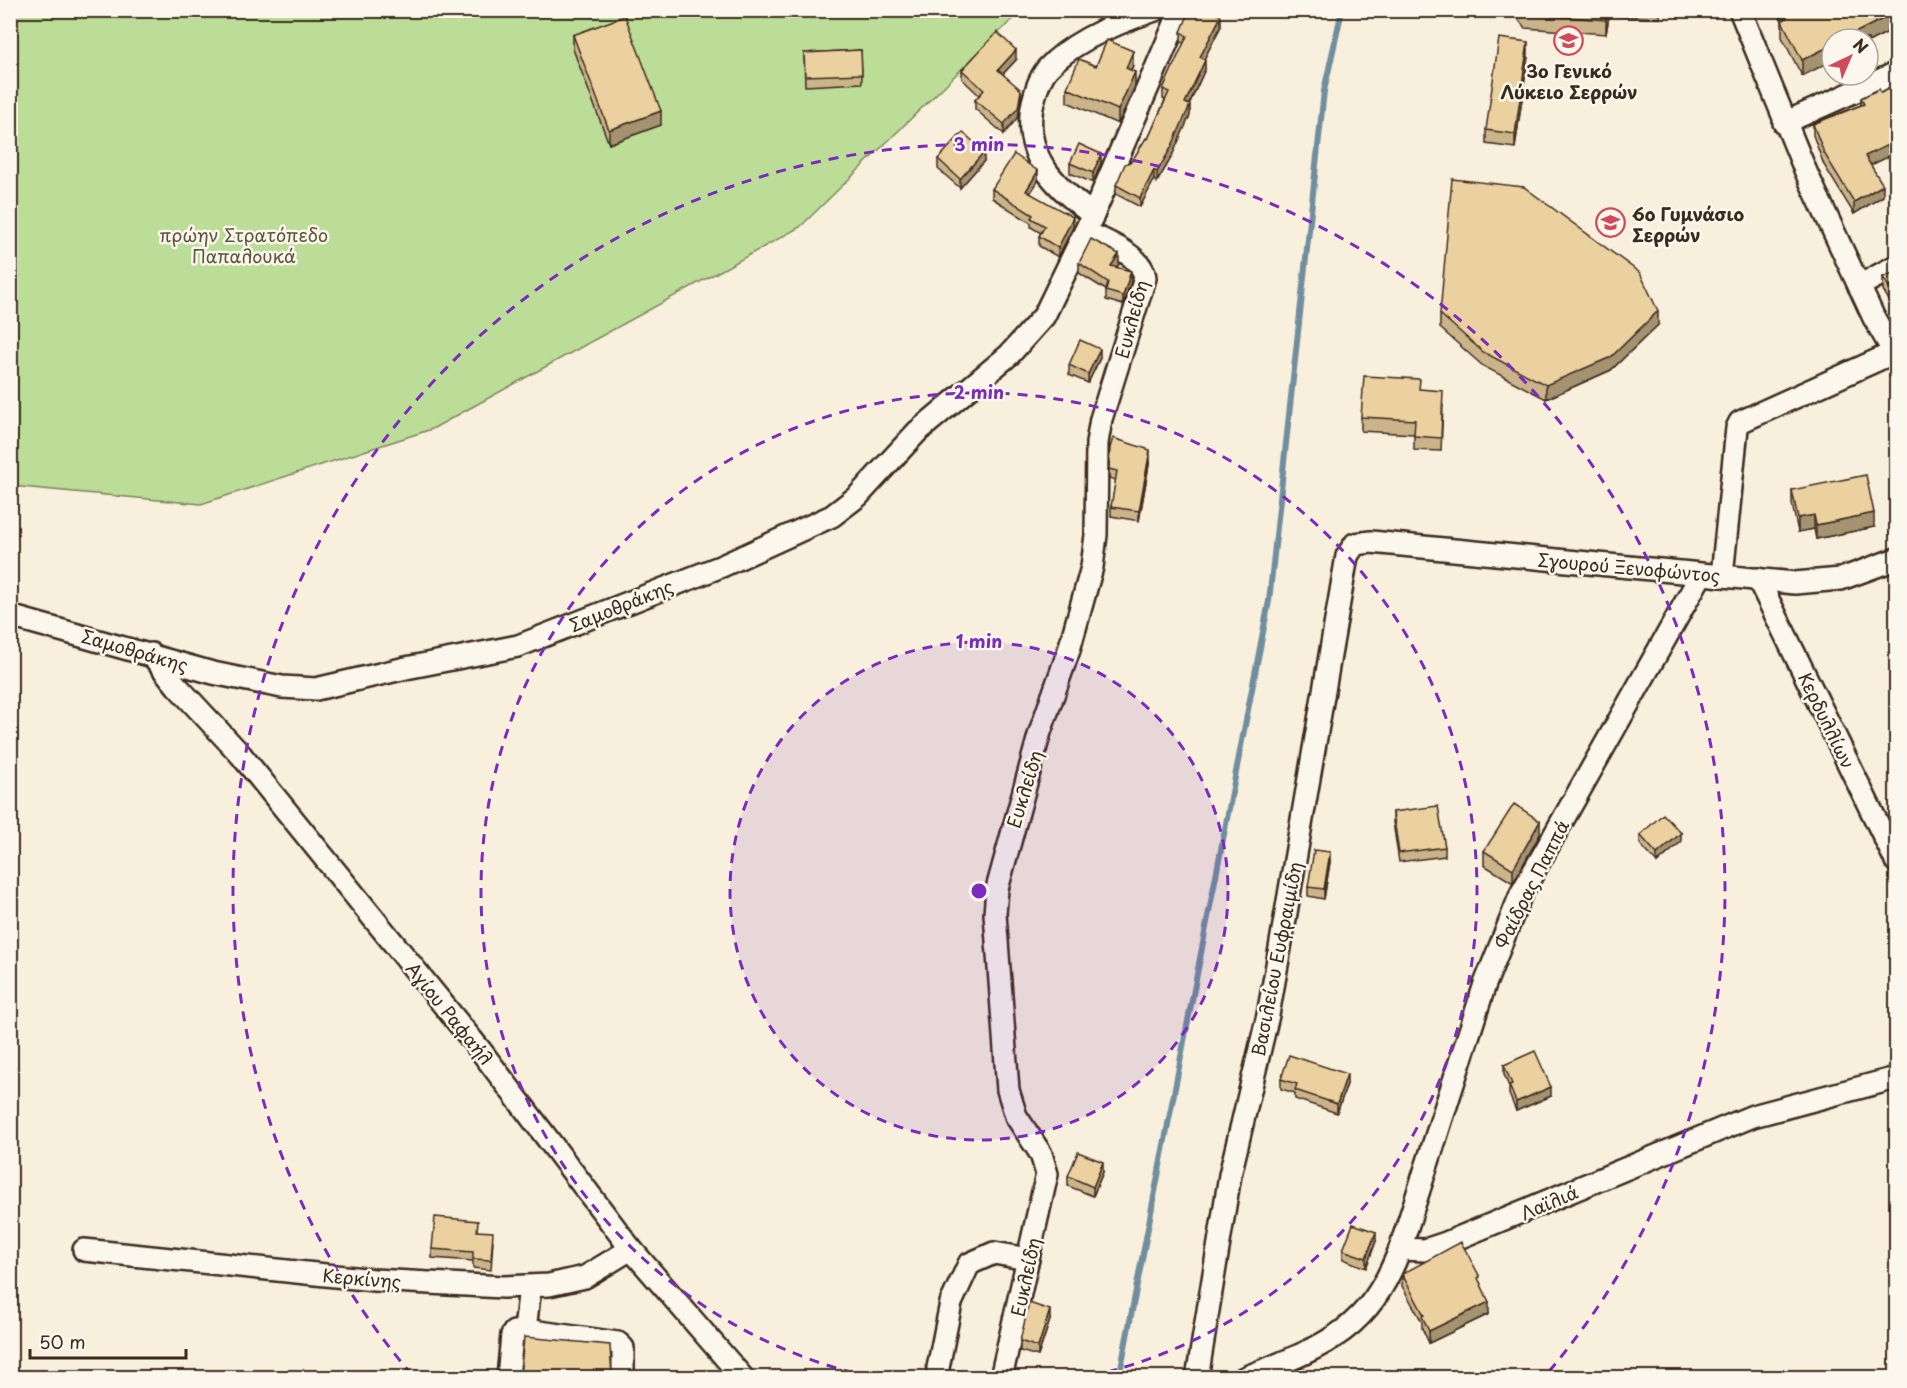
<svg xmlns="http://www.w3.org/2000/svg" width="1907" height="1388" font-family="'Playpen Sans',sans-serif">
	<style>
		.green { fill: #bbdd97; stroke: #7b845a; stroke-width: 1.5 }
		.lines { fill: none; stroke-linecap: round; stroke-linejoin: round }
		.stream { stroke: #708e9e; stroke-width: 6 }
		.minor-casing { stroke: #3b2a1e; stroke-width: 26 }
		.minor { stroke: #fbf7ec; stroke-width: 21 }
		.wall { fill: #cbb48a; stroke: #3b2a1e; stroke-width: 1.5 }
		.shaded-wall { fill: #a59270; stroke: #3b2a1e; stroke-width: 1.5 }
		.building { fill: #ecd1a0; stroke: #3b2a1e; stroke-width: 1.5 }
		.ring { fill: none; stroke: #7b2cbf; stroke-width: 3; stroke-dasharray: 10 8 }
		.labels { text-anchor: middle; dominant-baseline: central; stroke-width: 5; stroke-linejoin: round; paint-order: stroke }
		.poi-label { font-size: 18px; font-weight: bold; fill: #3b2a1e; stroke: #fbf7ec }
		.park-label { font-size: 18px; fill: #5b573c; stroke: #fbf7ec }
		.street-label { font-size: 18px; fill: #3b2a1e; stroke: #fbf7ec }
		.centre { fill: #7b2cbf; stroke: #fbf7ec; stroke-width: 3 }
		.ring-label { font-size: 18px; text-anchor: middle; font-weight: bold; fill: #7b2cbf; stroke: #fbf7ec; stroke-width: 5; stroke-linejoin: round; paint-order: stroke }
	</style>
	<rect width="100%" height="100%" fill="#f8efdd"/>
	<filter id="ink" filterUnits="userSpaceOnUse"><feTurbulence type="fractalNoise" baseFrequency=".0167" numOctaves="2"/><feDisplacementMap in="SourceGraphic" scale="12" xChannelSelector="R" yChannelSelector="G"/><feConvolveMatrix kernelMatrix="1 2 1 2 8 2 1 2 1" color-interpolation-filters="sRGB"/></filter>
	<g filter="url(#ink)">
		<path class="green" d="M10 11H1021L800 227 432 429 201 504 11 486Z"/>
		<g class="lines">
			<path class="stream" d="M1119 1378 1269 601 1324 91 1342 10"/>
			<defs>
				<g id="minor">
					<path d="M1740 10 1806 172 1874 318 1896 356"/>
					<path d="M1784 123 1896 73"/>
					<path d="M1093 215C1054 186 1021 154 1033 102 1036 91 1039 79 1047 69 1072 41 1119 22 1155 10"/>
					<path d="M1859 286 1896 266"/>
					<path d="M1722 576 1737 428 1740 422 1893 353"/>
					<path d="M1758 579 1896 861"/>
					<path d="M10 616 213 673 282 687 316 689 406 668 518 646 722 566 832 516 858 496 917 432 1009 355 1044 316 1093 215 1181 10"/>
					<path d="M151 654 177 686 241 755 481 1051 631 1249 743 1378"/>
					<path d="M1400 1249 1425 1250 1446 1243 1753 1116 1896 1078"/>
					<path d="M84 1250 374 1280 503 1287 549 1285 585 1277 631 1249"/>
					<path d="M525 1330 618 1343 623 1348V1378"/>
					<path d="M508 1378 512 1335 514 1332 525 1330 530 1287"/>
					<path d="M938 1378V1368L951 1303 969 1264 994 1253 1028 1259"/>
					<path d="M1001 1378 1047 1174 1041 1154 1016 1116 1008 1090 995 914 997 889 1040 732 1069 650 1092 567 1096 535 1097 443 1101 419 1145 278C1143 255 1103 240 1085 232"/>
					<path d="M1197 1378 1230 1175 1268 1015 1280 948 1347 556 1355 544 1371 542 1795 583 1841 579 1896 559"/>
					<path d="M1244 1378C1322 1347 1368 1333 1400 1249L1485 984 1521 894 1701 575"/>
				</g>
			</defs>
			<use href="#minor" class="minor-casing"/>
			<use href="#minor" class="minor"/>
		</g>
		<g class="wall">
			<path d="M1511 10H1661L1660 18 1609 16 1606 34 1525 28Z"/>
			<path d="M1778 10H1896V29V28L1868 42V39L1802 76 1782 37V21Z"/>
			<path d="M1221 26 1204 59 1205 69 1189 105 1190 115 1171 158 1157 182 1154 180 1140 207 1116 194V185L1148 139 1165 100 1163 99V89L1184 43 1181 42V32Z"/>
			<path d="M573 35 661 125 609 144 573 49Z"/>
			<path d="M861 50 862 83 805 86 804 53Z"/>
			<path d="M1528 56 1515 148 1486 144V130Z"/>
			<path d="M1016 60 1003 74 1021 99 1018 117 1004 134 975 109V100L979 95 962 79V70Z"/>
			<path d="M1133 65 1131 70 1135 86 1118 124 1067 102V88L1096 66Z"/>
			<path d="M1879 89 1871 165 1883 196 1854 214 1824 165 1813 135V124L1861 105V98Z"/>
			<path d="M938 159 984 161 960 188 938 169Z"/>
			<path d="M1070 163H1101L1093 183 1070 173Z"/>
			<path d="M1038 181 1030 193 1073 227 1058 257 1039 246V236L1041 233 1031 227V223L992 198V189Z"/>
			<path d="M1079 263 1119 264 1117 268 1131 281 1123 305 1106 300V290L1079 273Z"/>
			<path d="M1896 272V312L1883 290V277Z"/>
			<path d="M1440 314 1658 325 1611 370 1546 399 1483 366 1440 328Z"/>
			<path d="M1100 358 1088 383 1069 375V365Z"/>
			<path d="M1420 389 1443 405 1441 451 1414 450V434L1361 431V417Z"/>
			<path d="M1110 448 1150 459 1139 521 1111 516V507L1116 480 1109 478Z"/>
			<path d="M1792 490 1874 527 1816 539 1814 529 1798 532 1792 504Z"/>
			<path d="M1393 812 1445 847V856L1399 862 1393 822Z"/>
			<path d="M1540 834 1513 883 1484 865V851Z"/>
			<path d="M1640 835 1681 842 1657 863 1640 844Z"/>
			<path d="M1330 862 1324 899 1308 896V887Z"/>
			<path d="M1504 1065 1551 1096 1516 1111 1509 1094V1087L1504 1074Z"/>
			<path d="M1281 1079 1347 1084 1337 1113 1295 1099V1093L1281 1089Z"/>
			<path d="M1103 1172 1093 1196 1068 1186V1176Z"/>
			<path d="M478 1231 493 1241 491 1270 473 1268V1261L432 1258V1249Z"/>
			<path d="M1376 1241 1366 1268 1343 1259V1250Z"/>
			<path d="M1402 1274 1480 1282 1489 1314 1429 1343 1422 1328V1322L1402 1286Z"/>
			<path d="M1050 1320 1038 1356 1020 1351V1341Z"/>
		</g>
		<g class="shaded-wall">
			<path d="M1607 10H1609V16L1606 34V20Z"/>
			<path d="M1896 12V28L1868 42V39H1843Z"/>
			<path d="M1221 16V26L1200 67V57Z"/>
			<path d="M1528 42V56L1515 148V134Z"/>
			<path d="M1832 45V61L1802 76V60Z"/>
			<path d="M1016 50V60L998 79V70Z"/>
			<path d="M1133 51V65L1126 82V68Z"/>
			<path d="M1205 60V69L1185 113V103Z"/>
			<path d="M1135 72V86L1118 124V110Z"/>
			<path d="M1021 90V99L1018 117 1004 134V124Z"/>
			<path d="M1190 105V115L1171 158 1157 182V172Z"/>
			<path d="M661 111V125L609 144V130Z"/>
			<path d="M1896 141V153L1865 168V156Z"/>
			<path d="M984 152V161L960 188V179Z"/>
			<path d="M1101 154V163L1093 183V173Z"/>
			<path d="M1154 170V180L1140 207V198Z"/>
			<path d="M1038 171V181L1026 200V191Z"/>
			<path d="M1883 185V196L1854 214V202Z"/>
			<path d="M1073 217V227L1058 257V248Z"/>
			<path d="M1119 254V264L1111 275V266Z"/>
			<path d="M1131 271V281L1123 305V296Z"/>
			<path d="M1658 311V325L1611 370 1546 399V385Z"/>
			<path d="M1100 349V358L1088 383V374Z"/>
			<path d="M1150 450V459L1139 521V511Z"/>
			<path d="M1874 513V527L1816 539V525Z"/>
			<path d="M1814 515V529L1798 532V518Z"/>
			<path d="M1540 821V834L1513 883V869Z"/>
			<path d="M1681 833V842L1657 863V854Z"/>
			<path d="M1330 852V862L1324 899V889Z"/>
			<path d="M1347 1074V1084L1337 1113V1104Z"/>
			<path d="M1551 1087V1096L1516 1111V1102Z"/>
			<path d="M1103 1162V1172L1093 1196V1187Z"/>
			<path d="M1376 1232V1241L1366 1268V1258Z"/>
			<path d="M1489 1302V1314L1429 1343V1331Z"/>
			<path d="M1050 1310V1320L1038 1356V1347Z"/>
		</g>
		<g class="building">
			<path d="M1190 10H1209L1221 16 1200 57 1205 60 1185 103 1190 105 1171 148 1157 172 1154 170 1140 198 1116 185 1125 164 1132 161 1146 138 1148 139 1169 92 1163 89 1187 36 1181 32Z"/>
			<path d="M1522 10H1607L1606 20 1525 14Z"/>
			<path d="M1785 10H1896V13V12L1843 39H1832V45L1802 60 1782 21 1787 18Z"/>
			<path d="M625 16 661 111 609 130 573 35Z"/>
			<path d="M997 32 1016 50 998 70 1021 90 1018 108 1004 124 975 100 984 90 962 70Z"/>
			<path d="M1499 38 1528 42 1515 134 1486 130Z"/>
			<path d="M1107 40 1133 51 1126 68 1135 72 1118 110 1067 88 1079 59 1096 66Z"/>
			<path d="M861 50 862 74 805 76 804 53Z"/>
			<path d="M1896 85V141L1865 156 1883 185 1854 202 1824 153 1813 124 1864 104 1861 98 1879 89 1881 93Z"/>
			<path d="M963 132 984 152 960 179 938 159Z"/>
			<path d="M1079 144 1101 154 1093 173 1070 163Z"/>
			<path d="M1014 154 1038 171 1026 191 1073 217 1058 248 1039 236 1045 226 1031 218 1033 215 992 189Z"/>
			<path d="M1452 179 1524 187 1640 273 1658 311 1611 357 1546 385 1483 352 1440 314Z"/>
			<path d="M1091 239 1119 254 1111 266 1131 271 1123 296 1106 291 1108 282 1079 263Z"/>
			<path d="M1896 272V299L1883 277Z"/>
			<path d="M1080 340 1100 349 1088 374 1069 365Z"/>
			<path d="M1364 376 1420 379 1419 389 1443 391 1441 438 1414 436 1415 420 1361 417Z"/>
			<path d="M1113 438 1150 450 1139 511 1111 507 1117 471 1109 469 1110 448Z"/>
			<path d="M1866 475 1874 513 1816 525 1814 515 1798 518 1792 490Z"/>
			<path d="M1514 804 1540 821 1513 869 1484 851Z"/>
			<path d="M1438 806 1445 847 1399 853 1393 812Z"/>
			<path d="M1663 814 1681 833 1657 854 1640 835Z"/>
			<path d="M1314 850 1330 852 1324 889 1308 887Z"/>
			<path d="M1535 1051 1551 1087 1516 1102 1509 1085 1512 1084 1504 1065Z"/>
			<path d="M1289 1055 1347 1074 1337 1104 1295 1090 1297 1084 1281 1079Z"/>
			<path d="M1078 1152 1103 1162 1093 1187 1068 1176Z"/>
			<path d="M435 1217 478 1221 477 1231 493 1232 491 1260 473 1259V1252L432 1249Z"/>
			<path d="M1353 1224 1376 1232 1366 1258 1343 1250Z"/>
			<path d="M1461 1242 1480 1277 1478 1278 1489 1302 1429 1331 1422 1316 1424 1315 1402 1274Z"/>
			<path d="M1029 1303 1050 1310 1038 1347 1020 1341Z"/>
			<path d="M524 1337 610 1345 612 1377H520Z"/>
		</g>
	</g>
	<circle cx="979" cy="891" r="249" fill="#7b2cbf" fill-opacity=".12"/>
	<g class="ring">
		<circle cx="979" cy="891" r="249"/>
		<path d="M871 1377A498 498 0 1 1 1087 1377"/>
		<path d="M412 1375A746 746 0 1 1 1546 1375"/>
	</g>
	<defs>
		<symbol id="school-ring" viewBox="-11 -11 22 22"><circle r="9.5" fill="#fbf7ec" stroke="#d1495b" stroke-width="1.5"/><path d="M0-5L7-2L0 1L-7-2ZM-4 1L0 2.5L4 1V4Q0 6-4 4Z" fill="#d1495b"/></symbol>
	</defs>
	<g fill-rule="evenodd">
		<use href="#school-ring" x="1552" y="24" width="33" height="33"/>
		<use href="#school-ring" x="1594" y="206" width="33" height="33"/>
	</g>
	<g class="labels">
		<g class="poi-label">
			<text x="1569" y="70">3ο Γενικό<tspan x="1569" dy="21">Λύκειο Σερρών</tspan></text>
			<text x="1632" y="213" text-anchor="start">6ο Γυμνάσιο<tspan x="1632" dy="21">Σερρών</tspan></text>
		</g>
		<g class="park-label">
			<text x="244" y="234">πρώην Στρατόπεδο<tspan x="244" dy="21">Παπαλουκά</tspan></text>
		</g>
		<g class="street-label">
			<text transform="translate(1131 319) rotate(-75)">Ευκλείδη</text>
			<text transform="translate(1629 567) rotate(5)">Σγουρού Ξενοφώντος</text>
			<text transform="translate(621 605) rotate(-22)">Σαμοθράκης</text>
			<text transform="translate(135 650) rotate(16)">Σαμοθράκης</text>
			<text transform="translate(1827 720) rotate(64)">Κερδυλλίων</text>
			<text transform="translate(1024 789) rotate(-73)">Ευκλείδη</text>
			<text transform="translate(1531 884) rotate(-63)">Φαίδρας Παππά</text>
			<text transform="translate(1276 959) rotate(-79)">Βασιλείου Ευφραιμίδη</text>
			<text transform="translate(450 1013) rotate(51)">Αγίου Ραφαήλ</text>
			<text transform="translate(1549 1202) rotate(-23)">Λαϊλιά</text>
			<text transform="translate(1025 1277) rotate(-78)">Ευκλείδη</text>
			<text transform="translate(362 1278) rotate(5)">Κερκίνης</text>
		</g>
	</g>
	<circle cx="979" cy="891" r="9" class="centre"/>
	<g class="ring-label">
		<text x="979" y="151">3 min</text>
		<text x="979" y="399">2 min</text>
		<text x="979" y="648">1 min</text>
	</g>
	<rect width="1907" height="1388" fill="none" stroke="#fbf7ec" stroke-width="36"/>
	<rect x="18" y="18" width="1871" height="1352" fill="none" stroke="#3b2a1e" stroke-width="2" filter="url(#ink)"/>
	<g transform="translate(1850 57) rotate(44)"><circle r="28" fill="#fbf7ec" stroke="#aea59a" stroke-width="1.5"/>
	<path d="M0-4.5L10 22L0 15L-10 22Z" fill="#d1495b"/>
	<text y="-9" font-size="16" font-weight="bold" text-anchor="middle" fill="#3b2a1e">N</text>
	</g>
	<path d="M30 1349v9h156v-9" fill="none" stroke="#3b2a1e" stroke-width="3"/>
	<text x="39" y="1349" font-size="18" fill="#3b2a1e" stroke="#fbf7ec" stroke-width="4.5" paint-order="stroke">50 m</text>
</svg>
